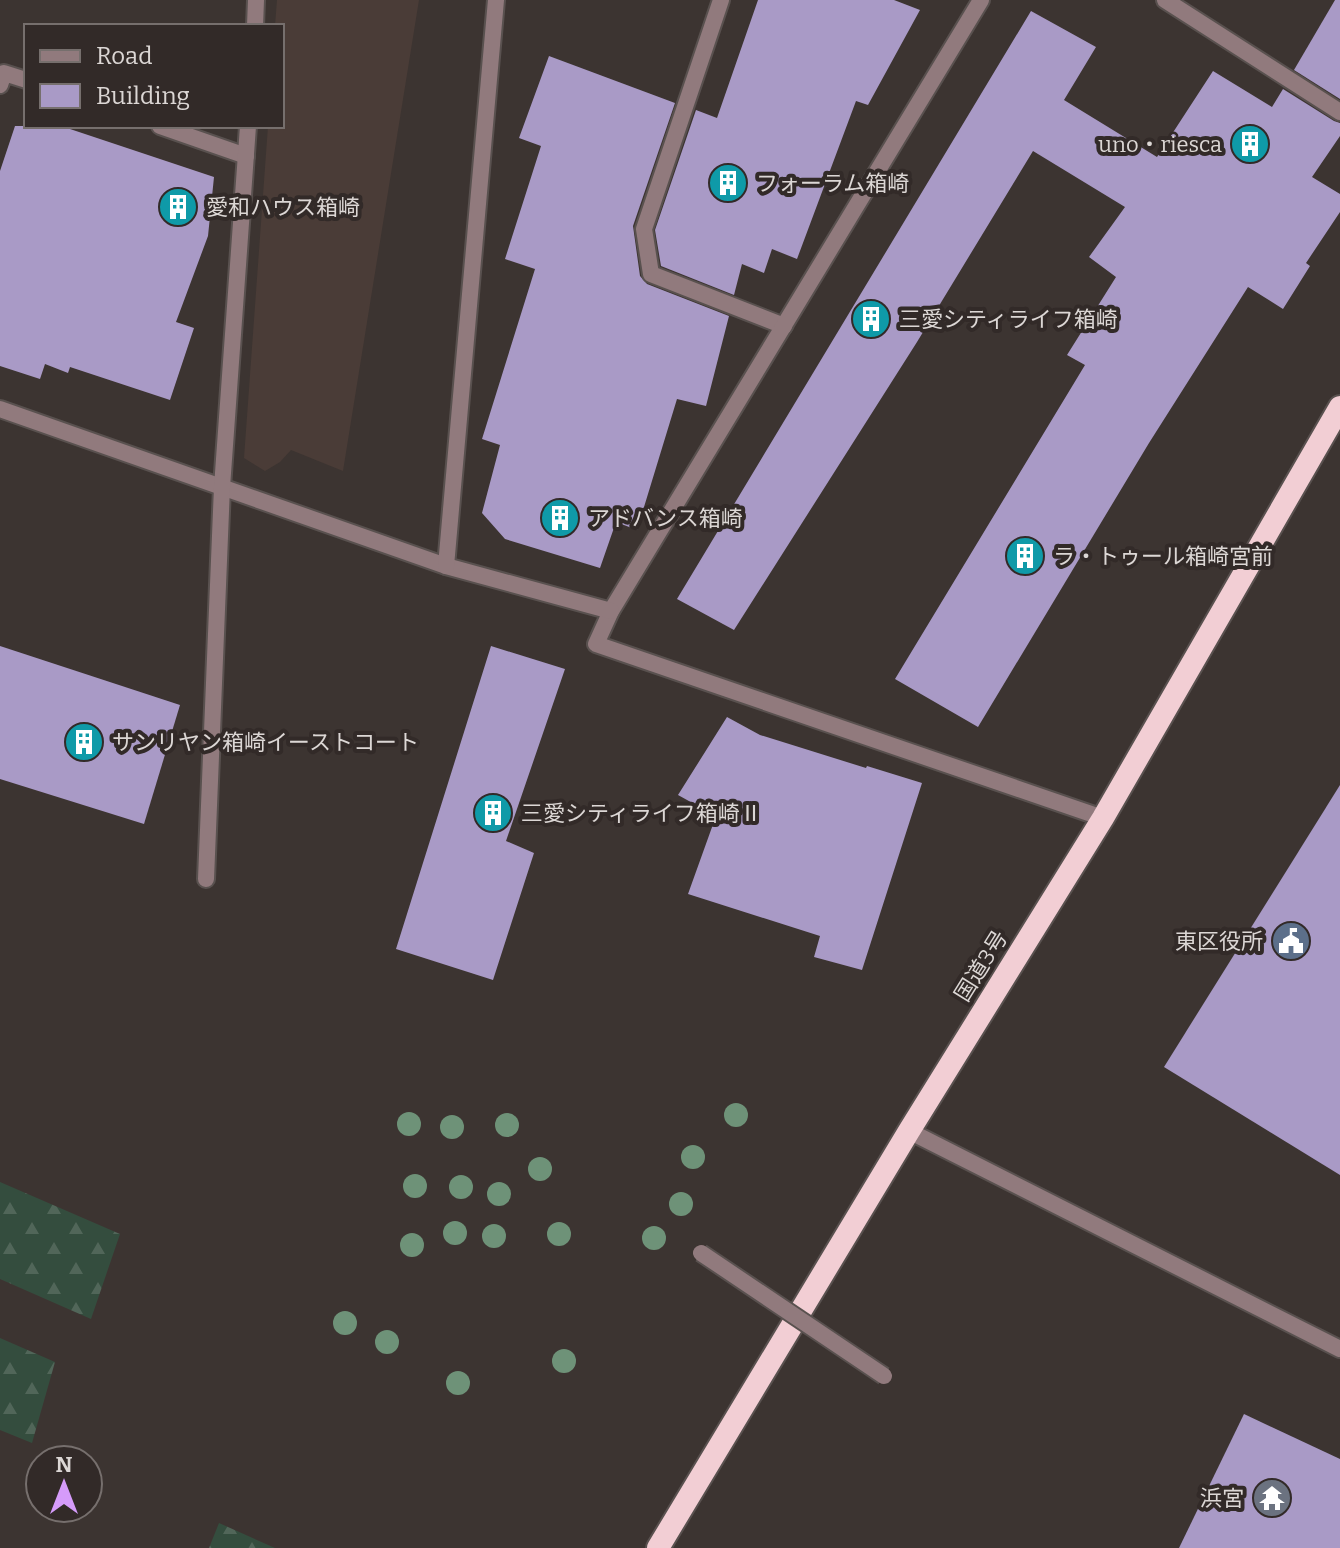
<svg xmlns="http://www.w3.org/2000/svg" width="1340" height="1548" font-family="Bitter,'Noto Sans JP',serif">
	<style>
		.built { fill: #4a3c37 }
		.forest { fill: url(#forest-firs) }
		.building { fill: #a99ac6 }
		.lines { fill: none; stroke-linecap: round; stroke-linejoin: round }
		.minor-casing { stroke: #59514f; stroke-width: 20 }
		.tertiary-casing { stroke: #59514f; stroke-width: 20 }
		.trunk-casing { stroke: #59514f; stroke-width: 26 }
		.minor { stroke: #917a7d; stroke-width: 16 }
		.tertiary { stroke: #917a7d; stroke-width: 16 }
		.trunk { stroke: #f2ced4; stroke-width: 22 }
		.pedestrian-bridge-casing { stroke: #59514f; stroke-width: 20; stroke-linecap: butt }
		.pedestrian-bridge { stroke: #917a7d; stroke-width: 16 }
		.tree { fill: #6e9278 }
		.labels { text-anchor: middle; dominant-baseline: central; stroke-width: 8; stroke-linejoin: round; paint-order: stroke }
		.poi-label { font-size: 22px; fill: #dcd7d5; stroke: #322a28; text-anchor: start }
		.street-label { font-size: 22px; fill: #dcd7d5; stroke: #322a28 }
	</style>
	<defs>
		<pattern id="forest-firs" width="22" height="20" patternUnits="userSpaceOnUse" patternTransform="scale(2)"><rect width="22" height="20" fill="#344d3e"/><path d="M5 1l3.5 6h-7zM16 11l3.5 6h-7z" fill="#516659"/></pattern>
	</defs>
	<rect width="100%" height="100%" fill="#3c3431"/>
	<path class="built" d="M277 0H419L343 471 291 450 280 462 265 471 244 458 268 126H282V26H275Z"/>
	<g class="forest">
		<path d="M0 1182 120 1234 91 1319 0 1279Z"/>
		<path d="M0 1338 55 1362 32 1443 0 1430Z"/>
		<path d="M219 1523 275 1548H209Z"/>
	</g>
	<g class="building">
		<path d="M758 0H894L920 10 868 105 856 101 797 259 772 249 764 273 742 264 734 295 661 266 655 230 696 110 717 118Z"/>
		<path d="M1335 0H1340V99L1294 70Z"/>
		<path d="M1031 11 1096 47 1064 100 1157 157 1213 71 1272 107 1283 89 1334 121 1340 123V136L1312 177 1340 194V212L1306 263 1310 266 1283 309 1248 287 1149 443 978 727 895 679 1085 365 1067 355 1116 277 1089 257 1125 207 1033 151 917 342 734 630 677 599Z"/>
		<path d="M549 56 675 103 633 226 640 276 647 284 729 316 706 406 677 399 637 530 616 522 600 568 505 539 482 513 500 445 482 439 535 269 505 259 541 146 519 138Z"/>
		<path d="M15 126H61L214 177 208 236 176 322 194 328 170 400 70 367 68 373 45 364 40 379 0 366V171Z"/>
		<path d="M0 646 180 705 144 824 0 779Z"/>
		<path d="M491 646 565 669 506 841 534 853 493 980 396 949Z"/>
		<path d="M727 717 760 735 866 768 867 766 922 783 862 970 814 957 820 936 688 894 716 816 678 795Z"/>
		<path d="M1340 785V1175L1164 1067Z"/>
		<path d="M1244 1414 1340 1459V1548H1179Z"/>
	</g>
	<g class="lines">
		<defs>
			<g id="minor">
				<path d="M721 0 644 229 651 274 784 326"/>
				<path d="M981 0 611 611 596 644 1103 818"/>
				<path d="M1165 0 1340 112"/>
				<path d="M255 26 256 0"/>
				<path d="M0 85 4 73 26 80"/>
				<path d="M160 126 246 156"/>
				<path d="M0 409 446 566 611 611"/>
				<path d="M446 566 496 0"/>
				<path d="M206 879 222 487 248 126"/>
			</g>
			<path id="tertiary" d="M909 1131 1340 1349"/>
			<path id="trunk" d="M658 1548 909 1131 1103 818 1340 407"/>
		</defs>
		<use href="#minor" class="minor-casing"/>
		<use href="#tertiary" class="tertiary-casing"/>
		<use href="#trunk" class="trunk-casing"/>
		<use href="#minor" class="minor"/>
		<use href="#tertiary" class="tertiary"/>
		<use href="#trunk" class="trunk"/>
		<defs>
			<path id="pedestrian-bridge" d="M701 1253 884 1376"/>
		</defs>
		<use href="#pedestrian-bridge" class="pedestrian-bridge-casing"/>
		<use href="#pedestrian-bridge" class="pedestrian-bridge"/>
	</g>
	<g class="tree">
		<circle cx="736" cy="1115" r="12"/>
		<circle cx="409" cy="1124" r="12"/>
		<circle cx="507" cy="1125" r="12"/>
		<circle cx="452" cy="1127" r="12"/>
		<circle cx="693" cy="1157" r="12"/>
		<circle cx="540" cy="1169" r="12"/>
		<circle cx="415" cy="1186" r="12"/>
		<circle cx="461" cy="1187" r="12"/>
		<circle cx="499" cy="1194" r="12"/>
		<circle cx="681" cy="1204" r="12"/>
		<circle cx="455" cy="1233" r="12"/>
		<circle cx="559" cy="1234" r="12"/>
		<circle cx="494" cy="1236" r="12"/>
		<circle cx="654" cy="1238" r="12"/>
		<circle cx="412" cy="1245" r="12"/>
		<circle cx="345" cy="1323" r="12"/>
		<circle cx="387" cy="1342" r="12"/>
		<circle cx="564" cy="1361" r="12"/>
		<circle cx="458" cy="1383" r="12"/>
	</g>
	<defs>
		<symbol id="building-disc" viewBox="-11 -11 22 22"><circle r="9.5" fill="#0f9aa8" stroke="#322a28"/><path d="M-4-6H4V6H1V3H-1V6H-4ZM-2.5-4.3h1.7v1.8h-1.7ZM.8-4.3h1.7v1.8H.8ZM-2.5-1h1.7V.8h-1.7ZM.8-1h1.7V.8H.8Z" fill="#fff"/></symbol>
		<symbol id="civic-disc" viewBox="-11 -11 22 22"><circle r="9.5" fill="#5c6f8a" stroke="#322a28"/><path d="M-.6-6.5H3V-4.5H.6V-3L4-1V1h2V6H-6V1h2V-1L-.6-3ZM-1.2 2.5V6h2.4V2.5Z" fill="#fff"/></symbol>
		<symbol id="temple-disc" viewBox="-11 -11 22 22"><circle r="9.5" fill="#6b7280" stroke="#322a28"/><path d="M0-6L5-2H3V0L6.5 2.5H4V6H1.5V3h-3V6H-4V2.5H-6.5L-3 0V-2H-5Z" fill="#fff"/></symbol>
	</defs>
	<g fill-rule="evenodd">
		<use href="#building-disc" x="1228" y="122" width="44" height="44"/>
		<use href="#building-disc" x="706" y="161" width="44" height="44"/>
		<use href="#building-disc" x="156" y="185" width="44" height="44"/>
		<use href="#building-disc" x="849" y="297" width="44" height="44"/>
		<use href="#building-disc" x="538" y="496" width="44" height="44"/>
		<use href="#building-disc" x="1003" y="534" width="44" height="44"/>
		<use href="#building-disc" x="62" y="720" width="44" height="44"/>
		<use href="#building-disc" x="471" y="791" width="44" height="44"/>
		<use href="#civic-disc" x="1269" y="919" width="44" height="44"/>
		<use href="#temple-disc" x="1250" y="1476" width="44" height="44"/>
	</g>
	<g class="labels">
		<g class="poi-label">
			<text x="1222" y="144" text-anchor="end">uno・riesca</text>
			<text x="756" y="183">フォーラム箱崎</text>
			<text x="206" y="207">愛和ハウス箱崎</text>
			<text x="899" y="319">三愛シティライフ箱崎</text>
			<text x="588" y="518">アドバンス箱崎</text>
			<text x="1053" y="556">ラ・トゥール箱崎宮前</text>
			<text x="112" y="742">サンリヤン箱崎イーストコート</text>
			<text x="521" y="813">三愛シティライフ箱崎Ⅱ</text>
			<text x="1263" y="941" text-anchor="end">東区役所</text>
			<text x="1244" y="1498" text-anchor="end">浜宮</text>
		</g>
		<g class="street-label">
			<text transform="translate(981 966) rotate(-58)">国道3号</text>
		</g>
	</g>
	<rect x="24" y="24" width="260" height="104" fill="#322a28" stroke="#766f6d" stroke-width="2"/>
	<rect x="40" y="50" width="40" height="12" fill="#917a7d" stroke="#766f6d" stroke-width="2"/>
	<text x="96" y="64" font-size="24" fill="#dcd7d5">Road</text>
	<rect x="40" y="84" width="40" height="24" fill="#a99ac6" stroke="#766f6d" stroke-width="2"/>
	<text x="96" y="104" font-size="24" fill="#dcd7d5">Building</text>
	<g transform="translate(64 1484)"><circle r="38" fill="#322a28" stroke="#766f6d" stroke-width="2"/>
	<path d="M0-6L14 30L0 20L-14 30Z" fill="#d59bfa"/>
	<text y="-12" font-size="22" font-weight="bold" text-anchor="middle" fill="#dcd7d5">N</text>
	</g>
</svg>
